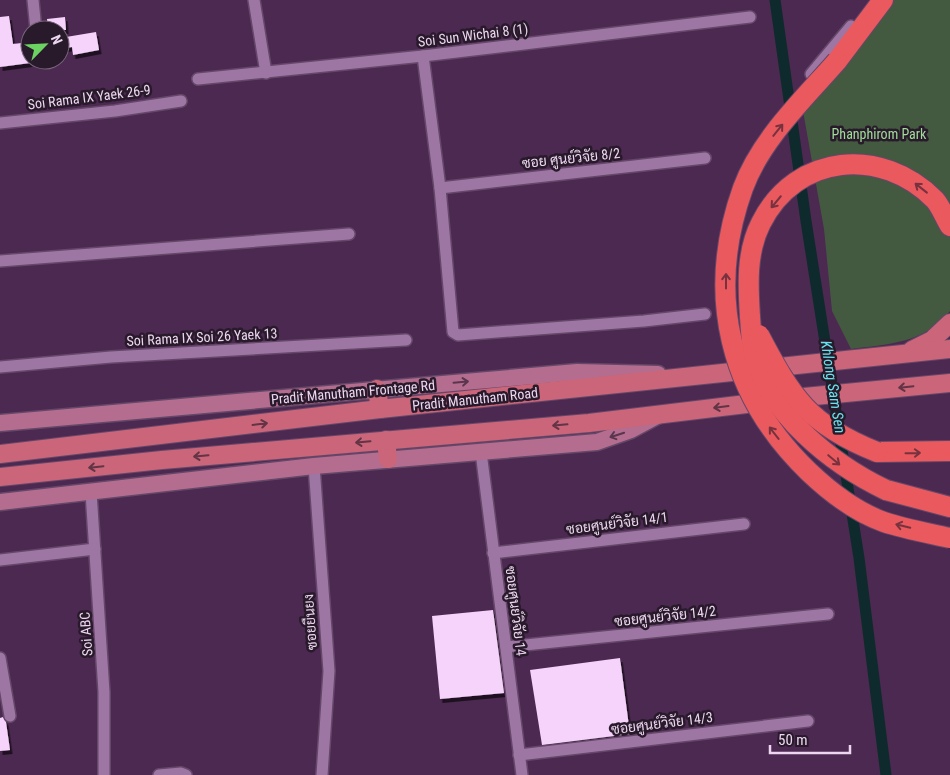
<svg xmlns="http://www.w3.org/2000/svg" width="950" height="775" font-family="'Roboto Condensed',Sarabun,sans-serif">
	<style>
		.green { fill: #435a40 }
		.lines { fill: none; stroke-linecap: round; stroke-linejoin: round }
		.canal { stroke: #0f2a2c; stroke-width: 11 }
		.building { fill: #f5d3fa; filter: url(#shadow) }
		.street-casing { stroke: #654769; stroke-width: 14 }
		.secondary-casing { stroke: #654769; stroke-width: 19 }
		.primary-casing { stroke: #654769; stroke-width: 20 }
		.highway-casing { stroke: #654769; stroke-width: 22 }
		.street { stroke: #9d76a3; stroke-width: 11 }
		.secondary { stroke: #b46d8e; stroke-width: 16 }
		.primary { stroke: #cb6579; stroke-width: 18 }
		.highway { stroke: #ea595d; stroke-width: 20 }
		.highway-bridge-casing { stroke: #654769; stroke-width: 22; stroke-linecap: butt }
		.highway-bridge { stroke: #ea595d; stroke-width: 20 }
		.oneway { stroke: #76333f }
		.oneway2 { stroke: #59364e }
		.oneway3 { stroke: #613446 }
		.labels { text-anchor: middle; dominant-baseline: central; stroke-width: 5; stroke-linejoin: round; paint-order: stroke }
		.street-label { font-size: 14px; fill: #edd7f0; stroke: #28192b }
		.park-label { font-size: 14px; fill: #9fdd98; stroke: #28192b }
		.water-label { font-size: 15px; font-style: italic; fill: #65e4ed; stroke: #28192b }
	</style>
	<defs>
		<filter id="shadow"><feDropShadow dx="2.5" dy="4" stdDeviation="0" flood-color="#0009"/></filter>
	</defs>
	<rect width="100%" height="100%" fill="#4b2950"/>
	<path class="green" d="M888 0H950V311C925 343 889 344 851 349L832 311 824 229 803 111Z"/>
	<g class="lines">
		<path class="canal" d="M775 0 806 221 859 558 886 775"/>
	</g>
	<g class="building">
		<path d="M9 16 13 44 30 42V63L0 67V17Z"/>
		<path d="M65 17 66 30H48L47 19Z"/>
		<path d="M96 32 99 50 73 55 72 47 60 49V38Z"/>
		<path d="M493 610 504 693 440 699 432 616Z"/>
		<path d="M620 658 630 734 542 745 530 670Z"/>
		<path d="M3 717 6 722 10 750 0 751V718Z"/>
	</g>
	<g class="lines">
		<defs>
			<g id="street">
				<path d="M33 0 36 30"/>
				<path d="M254 0 266 73"/>
				<path d="M423 56 440 188 453 332 458 335 644 321 705 314"/>
				<path d="M811 74 851 26"/>
				<path d="M198 79 423 56 750 17"/>
				<path d="M0 123 115 111 181 101"/>
				<path d="M440 188 705 158"/>
				<path d="M0 261 349 234"/>
				<path d="M0 367 111 357 406 340"/>
				<path d="M481 452 522 775"/>
				<path d="M314 466 329 671 322 775"/>
				<path d="M91 492 104 692V775"/>
				<path d="M493 553 744 524"/>
				<path d="M0 560 95 549"/>
				<path d="M506 647 828 614"/>
				<path d="M0 658 10 716"/>
				<path d="M519 755 808 721"/>
				<path d="M159 775 181 773 186 775"/>
			</g>
			<g id="secondary">
				<path d="M0 423 577 372 658 374"/>
				<path d="M0 502 314 466 597 442 631 430 659 415"/>
			</g>
			<g id="primary">
				<path d="M912 350 932 340 950 323"/>
				<path d="M377 389 380 409"/>
				<path d="M386 440 388 459"/>
				<path d="M0 454 380 409 950 349"/>
				<path d="M0 477 162 460 589 423 804 397 950 383"/>
			</g>
			<g id="highway">
				<path d="M837 61 883 0"/>
				<path d="M750 317C748 286 746 252 761 223 796 153 882 146 935 200 941 207 945 218 950 226"/>
				<path d="M877 452 950 451"/>
				<path d="M886 490 950 507"/>
			</g>
		</defs>
		<use href="#street" class="street-casing"/>
		<use href="#secondary" class="secondary-casing"/>
		<use href="#primary" class="primary-casing"/>
		<use href="#highway" class="highway-casing"/>
		<use href="#street" class="street"/>
		<use href="#secondary" class="secondary"/>
		<use href="#primary" class="primary"/>
		<use href="#highway" class="highway"/>
		<defs>
			<g id="highway-bridge">
				<path d="M837 61C803 100 761 139 743 188 705 294 729 395 809 472 830 492 856 512 884 522 905 529 928 533 950 538"/>
				<path d="M750 317C751 328 751 341 754 352 767 413 832 464 886 490"/>
				<path d="M759 335C792 398 809 425 877 452"/>
			</g>
		</defs>
		<use href="#highway-bridge" class="highway-bridge-casing"/>
		<use href="#highway-bridge" class="highway-bridge"/>
	</g>
	<defs><path id="oneway-shaft" d="M-6 0H5M1.5-3L5.5 0L1.5 3" fill="none" stroke-width="1.6" stroke-linecap="round" stroke-linejoin="round" transform="scale(1.25)"/></defs>
	<g class="oneway">
		<use href="#oneway-shaft" transform="translate(778 130) rotate(-51)"/>
		<use href="#oneway-shaft" transform="translate(921 188) rotate(-142)"/>
		<use href="#oneway-shaft" transform="translate(776 202) rotate(130)"/>
		<use href="#oneway-shaft" transform="translate(726 281) rotate(-90)"/>
		<use href="#oneway-shaft" transform="translate(774 433) rotate(-128)"/>
		<use href="#oneway-shaft" transform="translate(913 453) rotate(-1)"/>
		<use href="#oneway-shaft" transform="translate(834 460) rotate(40)"/>
		<use href="#oneway-shaft" transform="translate(903 526) rotate(-166)"/>
	</g>
	<g class="oneway2">
		<use href="#oneway-shaft" transform="translate(461 382) rotate(-5)"/>
		<use href="#oneway-shaft" transform="translate(617 435) rotate(162)"/>
	</g>
	<g class="oneway3">
		<use href="#oneway-shaft" transform="translate(906 387) rotate(174)"/>
		<use href="#oneway-shaft" transform="translate(721 407) rotate(173)"/>
		<use href="#oneway-shaft" transform="translate(260 424) rotate(-7)"/>
		<use href="#oneway-shaft" transform="translate(560 425) rotate(175)"/>
		<use href="#oneway-shaft" transform="translate(363 442) rotate(175)"/>
		<use href="#oneway-shaft" transform="translate(201 456) rotate(175)"/>
		<use href="#oneway-shaft" transform="translate(96 467) rotate(174)"/>
	</g>
	<g class="labels">
		<g class="street-label">
			<text transform="translate(473 35) rotate(-7)">Soi Sun Wichai 8 (1)</text>
			<text transform="translate(89 97) rotate(-7)">Soi Rama IX Yaek 26-9</text>
			<text transform="translate(571 158) rotate(-6)">ซอย ศูนย์วิจัย 8/2</text>
			<text transform="translate(202 337) rotate(-3)">Soi Rama IX Soi 26 Yaek 13</text>
			<text transform="translate(353 392) rotate(-5)">Pradit Manutham Frontage Rd</text>
			<text transform="translate(475 399) rotate(-6)">Pradit Manutham Road</text>
			<text transform="translate(617 523) rotate(-7)">ซอยศูนย์วิจัย 14/1</text>
			<text transform="translate(516 611) rotate(83)">ซอยศูนย์วิจัย 14</text>
			<text transform="translate(665 616) rotate(-6)">ซอยศูนย์วิจัย 14/2</text>
			<text transform="translate(310 622) rotate(-94)">ซอยยืนยง</text>
			<text transform="translate(86 634) rotate(-94)">Soi ABC</text>
			<text transform="translate(662 723) rotate(-7)">ซอยศูนย์วิจัย 14/3</text>
		</g>
		<g class="park-label">
			<text x="879" y="134">Phanphirom Park</text>
		</g>
		<g class="water-label">
			<text transform="translate(833 387) rotate(81)">Khlong Sam Sen</text>
		</g>
	</g>
	<g transform="translate(45 45) rotate(66)"><circle r="24" fill="#28192b" stroke="#77657a"/>
	<path d="M0-4L9 19L0 12L-9 19Z" fill="#6cd362"/>
	<text y="-8" font-size="14" font-weight="bold" text-anchor="middle" fill="#edd7f0">N</text>
	</g>
	<path d="M770 745v8h80v-8" fill="none" stroke="#edd7f0" stroke-width="2.5"/>
	<text x="778" y="745" font-size="15" fill="#edd7f0" stroke="#28192b" stroke-width="4" paint-order="stroke">50 m</text>
</svg>
